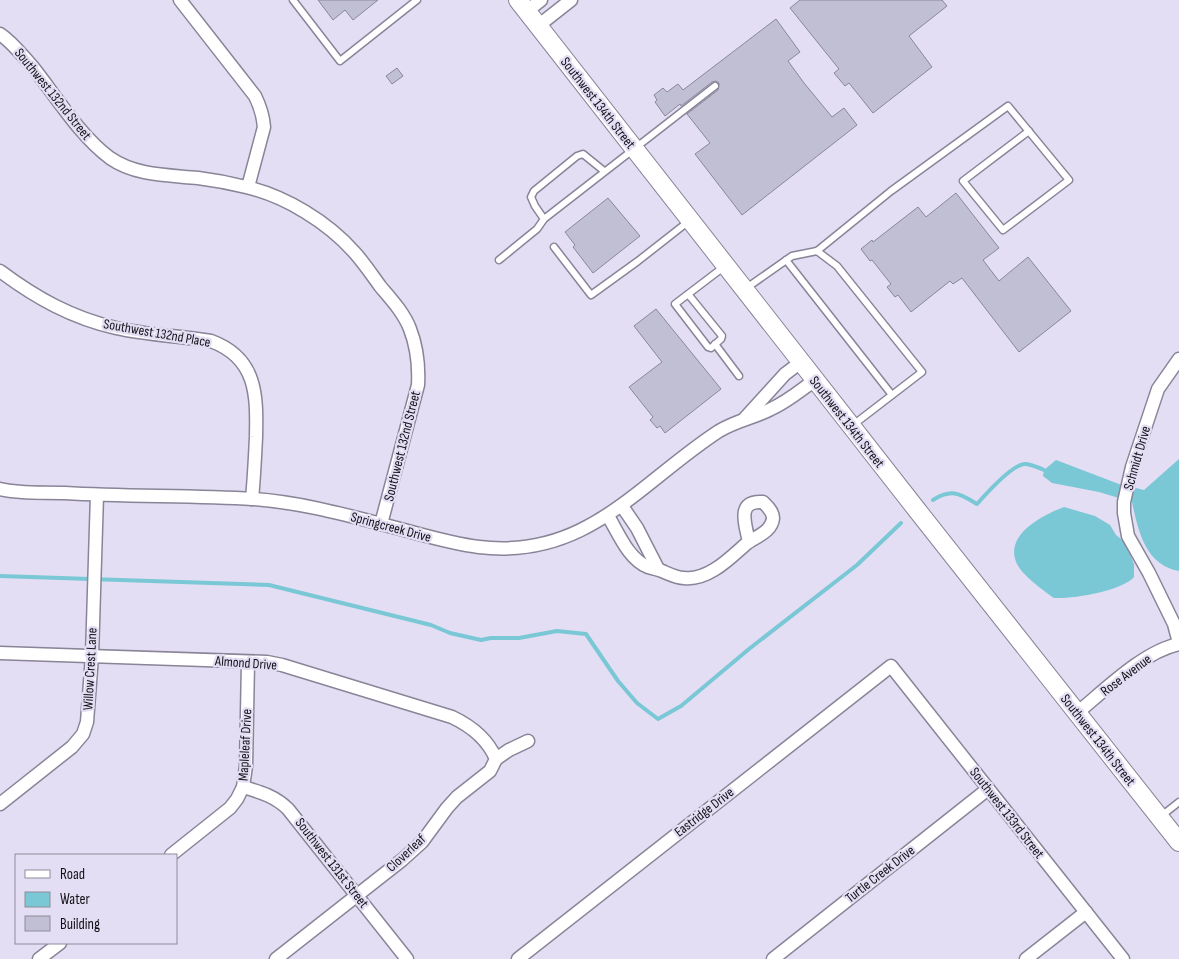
<svg xmlns="http://www.w3.org/2000/svg" width="1179" height="959" font-family="'Sofia Sans Condensed',sans-serif">
	<style>
		.water { fill: #7ac7d5 }
		.lines { fill: none; stroke-linecap: round; stroke-linejoin: round }
		.stream { stroke: #7ac7d5; stroke-width: 4 }
		.building { fill: #c1bfd3; stroke: #89879b }
		.service-casing { stroke: #898497; stroke-width: 9 }
		.minor-casing { stroke: #898497; stroke-width: 15 }
		.secondary-casing { stroke: #898497; stroke-width: 20 }
		.service { stroke: #fff; stroke-width: 6 }
		.minor { stroke: #fff; stroke-width: 12 }
		.secondary { stroke: #fff; stroke-width: 18 }
		.labels { text-anchor: middle; dominant-baseline: central; stroke-width: 4.5; stroke-linejoin: round; paint-order: stroke }
		.street-label { font-size: 14px; fill: #121017; stroke: #e3def3 }
	</style>
	<rect width="100%" height="100%" fill="#e3def3"/>
	<g class="water">
		<path d="M1179 459V571C1145 565 1138 530 1132 502L1099 492 1052 483 1043 476 1044 470 1056 460 1119 484 1144 490Z"/>
		<path d="M1064 507 1095 516 1110 525 1116 535 1125 542 1134 564V577C1122 591 1073 599 1054 598 1043 590 1023 576 1017 564 1003 535 1043 515 1064 507Z"/>
	</g>
	<g class="lines">
		<g class="stream">
			<path d="M933 500C952 488 960 494 977 504 985 495 1013 464 1025 464 1031 464 1039 468 1044 470"/>
			<path d="M0 576 269 585 431 625 450 633 481 640 491 638H519L557 631 586 634 618 681 637 703 658 719 681 706 749 649 857 565 901 523"/>
		</g>
	</g>
	<g class="building">
		<path d="M318 0H378L353 20 345 10 333 20Z"/>
		<path d="M800 0H942L947 6 909 36 932 67 873 113 849 83 845 86 834 73 839 69 790 8Z"/>
		<path d="M776 19 800 52 788 61 804 83 832 117 844 108 857 125 742 215 695 154 710 143 687 114 718 90 719 83 716 81 712 82 681 106 680 104 665 116 655 102 657 100 654 95 663 88 667 92 678 84 683 90Z"/>
		<path d="M397 68 403 76 392 84 386 76Z"/>
		<path d="M956 193 999 248 983 260 999 281 1028 257 1071 311 1019 352 962 278 953 284 950 281 911 312 898 295 895 297 887 287 891 284 872 260 870 261 861 249 872 240 873 242 918 207 926 217Z"/>
		<path d="M608 198 640 236 593 273 573 247 575 245 565 232Z"/>
		<path d="M656 309 721 389 665 433 660 426 657 428 650 420 653 417 629 387 662 362 634 326Z"/>
	</g>
	<g class="lines">
		<defs>
			<g id="service">
				<path d="M293 0 340 61 417 0"/>
				<path d="M544 219 535 206 531 197 534 191 577 156 583 154 604 171"/>
				<path d="M554 247 591 295 638 261 689 221"/>
				<path d="M817 251 837 266 922 372 853 425"/>
				<path d="M499 260 537 229 544 219 715 86"/>
				<path d="M786 260 892 395"/>
				<path d="M745 289 792 256 817 251 891 191 1008 106 1069 180 1003 230 963 181 1029 131"/>
				<path d="M688 294 722 336 721 339 711 348 708 347 675 304 725 266"/>
				<path d="M715 344 739 376"/>
				<path d="M1160 817 1179 802"/>
			</g>
			<g id="minor">
				<path d="M180 0 255 96C260 106 263 115 264 127L248 187"/>
				<path d="M527 11 541 0"/>
				<path d="M538 26 571 0"/>
				<path d="M0 34C12 42 22 55 32 66 56 96 79 135 110 158 136 176 168 175 198 178 214 180 230 183 246 187 285 196 328 222 355 253 364 263 372 275 380 286 391 299 404 313 410 329 417 347 419 366 418 385L381 524"/>
				<path d="M0 271C36 298 72 318 116 328 147 335 179 336 211 341 257 358 257 395 256 437 255 458 254 478 252 499"/>
				<path d="M1179 359 1158 389 1132 467 1124 502V513L1128 536 1149 573 1174 624 1179 643"/>
				<path d="M745 418 785 374 801 362"/>
				<path d="M0 489C21 494 44 492 65 493 128 497 191 495 253 499 297 502 339 513 381 524 414 532 446 543 479 547 587 560 639 483 719 431 737 420 754 418 771 409 787 402 801 390 815 380"/>
				<path d="M622 506 637 528 658 569"/>
				<path d="M608 516C618 532 628 559 648 567 652 568 657 569 662 571 669 574 677 578 684 578 708 581 730 558 746 544 755 537 772 532 773 518 773 512 768 507 763 502 735 500 746 526 749 542"/>
				<path d="M0 653 267 662 282 665 452 717C471 726 488 740 496 759"/>
				<path d="M1077 713C1105 690 1144 651 1179 644"/>
				<path d="M243 787C260 792 275 796 288 809L407 959"/>
				<path d="M0 804 72 747 83 734 87 722 92 656 97 495"/>
				<path d="M171 855 230 808 237 799 243 787 246 766 248 662"/>
				<path d="M39 959 60 943"/>
				<path d="M276 959 402 860 422 842 447 808 457 797 490 771 496 759 509 750 528 741"/>
				<path d="M518 959 891 666 1123 959"/>
				<path d="M773 959 988 789"/>
				<path d="M1026 959 1086 912"/>
			</g>
			<path id="secondary" d="M518 0 917 510 1179 842"/>
		</defs>
		<use href="#service" class="service-casing"/>
		<use href="#minor" class="minor-casing"/>
		<use href="#secondary" class="secondary-casing"/>
		<use href="#service" class="service"/>
		<use href="#minor" class="minor"/>
		<use href="#secondary" class="secondary"/>
	</g>
	<g class="labels">
		<g class="street-label">
			<text transform="translate(53 94) rotate(51)">Southwest 132nd Street</text>
			<text transform="translate(598 103) rotate(52)">Southwest 134th Street</text>
			<text transform="translate(157 333) rotate(10)">Southwest 132nd Place</text>
			<text transform="translate(847 422) rotate(52)">Southwest 134th Street</text>
			<text transform="translate(402 446) rotate(-76)">Southwest 132nd Street</text>
			<text transform="translate(1137 458) rotate(-74)">Schmidt Drive</text>
			<text transform="translate(391 527) rotate(15)">Springcreek Drive</text>
			<text transform="translate(246 663) rotate(4)">Almond Drive</text>
			<text transform="translate(90 669) rotate(-87)">Willow Crest Lane</text>
			<text transform="translate(1126 675) rotate(-37)">Rose Avenue</text>
			<text transform="translate(1098 740) rotate(52)">Southwest 134th Street</text>
			<text transform="translate(245 745) rotate(-87)">Mapleleaf Drive</text>
			<text transform="translate(704 812) rotate(-38)">Eastridge Drive</text>
			<text transform="translate(1007 813) rotate(52)">Southwest 133rd Street</text>
			<text transform="translate(406 853) rotate(-43)">Cloverleaf</text>
			<text transform="translate(332 863) rotate(52)">Southwest 131st Street</text>
			<text transform="translate(880 874) rotate(-38)">Turtle Creek Drive</text>
		</g>
	</g>
	<rect x="15" y="854" width="162" height="90" fill="#e3def3" stroke="#8f8c9b"/>
	<rect x="25" y="870" width="25" height="8" fill="#ffffff" stroke="#8f8c9b"/>
	<text x="60" y="879" font-size="15" fill="#121017">Road</text>
	<rect x="25" y="892" width="25" height="15" fill="#7ac7d5" stroke="#8f8c9b"/>
	<text x="60" y="904" font-size="15" fill="#121017">Water</text>
	<rect x="25" y="916" width="25" height="15" fill="#c1bfd3" stroke="#8f8c9b"/>
	<text x="60" y="929" font-size="15" fill="#121017">Building</text>
</svg>
